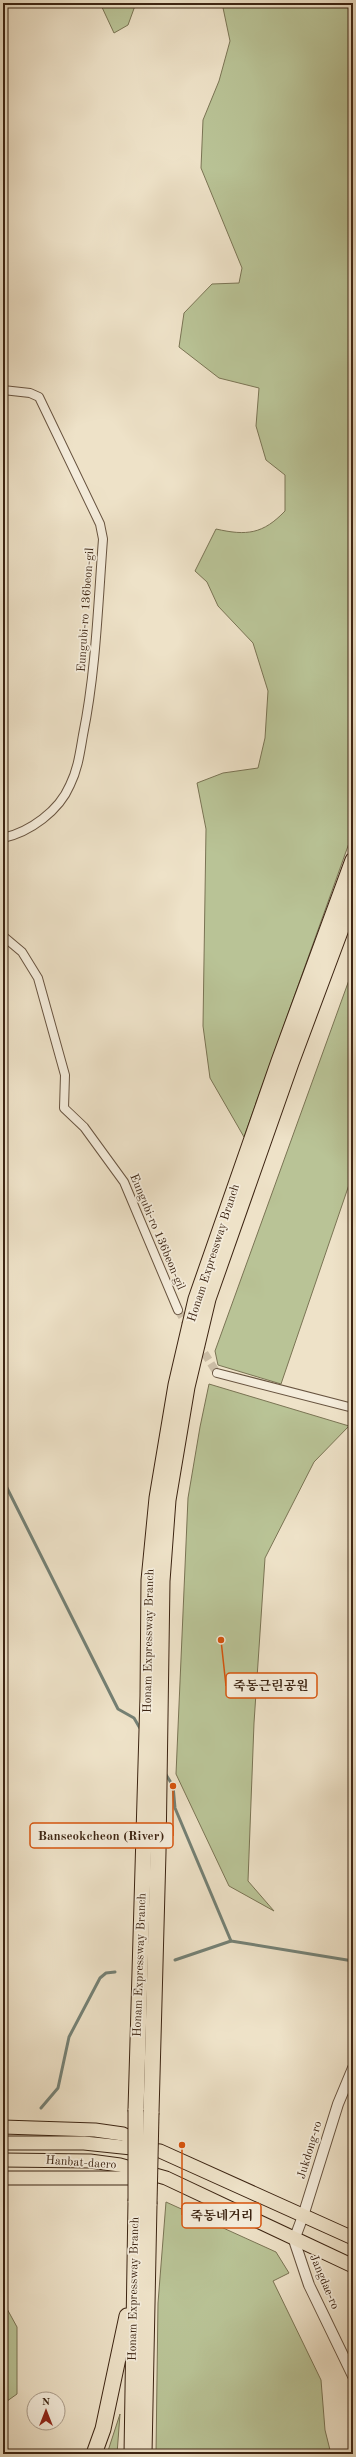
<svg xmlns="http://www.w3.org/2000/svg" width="356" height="2457" font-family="'Old Standard TT','Noto Serif KR',serif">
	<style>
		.green { fill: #b9c396; stroke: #7a7454 }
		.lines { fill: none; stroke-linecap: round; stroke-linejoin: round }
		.stream { stroke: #748074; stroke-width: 3 }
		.minor-tunnel { stroke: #cabca4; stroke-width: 8; stroke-dasharray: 8 4; stroke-linecap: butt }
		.minor-casing { stroke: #685440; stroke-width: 10 }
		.tertiary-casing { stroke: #685440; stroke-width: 12 }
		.primary-casing { stroke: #3c2412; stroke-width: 15 }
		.motorway-casing { stroke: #3c2412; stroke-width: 17 }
		.minor { stroke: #f4ecdb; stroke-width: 8 }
		.tertiary { stroke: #f4ecdb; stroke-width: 10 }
		.primary { stroke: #eee2c8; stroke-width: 13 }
		.motorway { stroke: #eee2c8; stroke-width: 15 }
		.motorway-bridge-casing { stroke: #3c2412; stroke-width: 17; stroke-linecap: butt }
		.motorway-bridge { stroke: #eee2c8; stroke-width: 15 }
		.labels { text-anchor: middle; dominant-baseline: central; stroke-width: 3.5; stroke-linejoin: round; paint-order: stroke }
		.street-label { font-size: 12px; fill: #3c2412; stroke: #f4ecdb }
		.leader { fill: none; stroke: #d7540d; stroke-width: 1.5 }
		.callout-dot { fill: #d7540d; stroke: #f4ecdb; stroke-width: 1.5 }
		.callout { fill: #f4ecdb; stroke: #d7540d; stroke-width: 1.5 }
		.callout-label { font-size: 13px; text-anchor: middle; font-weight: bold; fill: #3c2412 }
	</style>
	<rect width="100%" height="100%" fill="#eee2c8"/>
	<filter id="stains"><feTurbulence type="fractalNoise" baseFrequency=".005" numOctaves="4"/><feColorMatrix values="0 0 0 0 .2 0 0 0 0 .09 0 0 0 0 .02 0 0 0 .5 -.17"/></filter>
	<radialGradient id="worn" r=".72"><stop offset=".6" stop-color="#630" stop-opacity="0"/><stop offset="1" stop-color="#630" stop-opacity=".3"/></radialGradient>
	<g class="green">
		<path d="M100 3H136L128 25 114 33Z"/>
		<path d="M222 3H353V832L244 1137 210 1078 203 1026 206 829 197 783 223 773 258 768 265 738 268 691 253 643 218 606 207 582 195 571 216 529C247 536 263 534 285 511V475L266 460 256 426 259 388 219 378 179 347 184 313 212 284 239 283 242 268 201 168 203 120 219 81 230 41Z"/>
		<path d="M353 969V1173L281 1384 218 1365 215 1351Z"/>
		<path d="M209 1384 349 1426 314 1462 265 1558 254 1723 248 1881 274 1911 229 1886 176 1774 188 1498 200 1427Z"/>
		<path d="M166 2202 276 2252 289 2273 273 2281 321 2380 325 2430 331 2454H156L158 2303Z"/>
		<path d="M3 2306 6 2307 17 2327V2394L3 2404Z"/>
		<path d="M120 2414 117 2454H107Z"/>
	</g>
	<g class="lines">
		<g class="stream">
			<path d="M3 1480 118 1709 134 1718 141 1730"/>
			<path d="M165 1773 173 1786 175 1808 231 1941 353 1961"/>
			<path d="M175 1960 231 1941"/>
			<path d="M41 2108 58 2088 69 2037 100 1978 106 1973 115 1972"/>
		</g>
		<g class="minor-tunnel">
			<path d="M178 1310 189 1328"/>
			<path d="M198 1343 217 1373"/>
		</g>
		<defs>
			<g id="minor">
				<path d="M3 390 30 393 39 397 100 524 103 539C98 604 96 671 83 735 80 752 78 769 70 785 59 811 30 832 3 838"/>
				<path d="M3 936 22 952 38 978 65 1075 64 1108 84 1127 124 1182 178 1310"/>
				<path d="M217 1373 353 1408"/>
			</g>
			<path id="tertiary" d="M353 2068 338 2104 303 2216 294 2240 309 2285 353 2376"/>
			<g id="primary">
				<path d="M3 2127 95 2130 123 2134 144 2144"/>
				<path d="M3 2143H84L160 2151 353 2238"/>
				<path d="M3 2160 90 2161 120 2165 166 2178 353 2266"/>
				<path d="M3 2178H145"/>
			</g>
			<g id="motorway">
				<path d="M136 2110 148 1696 149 1580 157 1498 176 1385 196 1299 279 1061 353 860"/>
				<path d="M151 2113 158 1852 162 1581 168 1500 187 1387 208 1299 291 1063 353 897"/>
				<path d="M94 2454 103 2429 127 2316"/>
				<path d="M132 2454 136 2201"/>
				<path d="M144 2454 149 2204"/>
			</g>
		</defs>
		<use href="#minor" class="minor-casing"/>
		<use href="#tertiary" class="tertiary-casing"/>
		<use href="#primary" class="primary-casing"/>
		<use href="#motorway" class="motorway-casing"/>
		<use href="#minor" class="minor"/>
		<use href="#tertiary" class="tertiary"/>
		<use href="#primary" class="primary"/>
		<use href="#motorway" class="motorway"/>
		<defs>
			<g id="motorway-bridge">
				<path d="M136 2201V2110"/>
				<path d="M149 2204 151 2113"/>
			</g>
		</defs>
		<use href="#motorway-bridge" class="motorway-bridge-casing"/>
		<use href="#motorway-bridge" class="motorway-bridge"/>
	</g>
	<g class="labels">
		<g class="street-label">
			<text transform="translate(86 610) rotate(-86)">Eungubi-ro 136beon-gil</text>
			<text transform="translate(157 1232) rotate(67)">Eungubi-ro 136beon-gil</text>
			<text transform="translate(214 1253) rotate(-72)">Honam Expressway Branch</text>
			<text transform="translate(149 1641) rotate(-89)">Honam Expressway Branch</text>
			<text transform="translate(140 1965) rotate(-88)">Honam Expressway Branch</text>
			<text transform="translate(310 2150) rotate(-73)">Jukdong-ro</text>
			<text transform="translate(81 2163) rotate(4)">Hanbat-daero</text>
			<text transform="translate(324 2282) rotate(67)">Jangdae-ro</text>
			<text transform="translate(134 2289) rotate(-89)">Honam Expressway Branch</text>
		</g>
	</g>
	<path class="leader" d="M221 1640L226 1686M173 1786L173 1836M182 2145L182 2215"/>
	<g class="callout-dot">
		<circle cx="221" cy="1640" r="4"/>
		<circle cx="173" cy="1786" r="4"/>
		<circle cx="182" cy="2145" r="4"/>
	</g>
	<g class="callout">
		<rect x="226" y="1673" width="91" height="25" rx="4"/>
		<rect x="30" y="1823" width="143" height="25" rx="4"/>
		<rect x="182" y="2203" width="79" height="25" rx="4"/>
	</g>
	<g class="callout-label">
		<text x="271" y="1690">죽동근린공원</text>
		<text x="101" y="1840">Banseokcheon (River)</text>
		<text x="222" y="2220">죽동네거리</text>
	</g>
	<rect width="356" height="2457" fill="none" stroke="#eee2c8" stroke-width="16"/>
	<rect x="4" y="4" width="348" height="2449" fill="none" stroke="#3c2412" stroke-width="2"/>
	<rect x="8" y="8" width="340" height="2441" fill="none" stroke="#3c2412"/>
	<g transform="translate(46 2411)"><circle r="19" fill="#f4ecdb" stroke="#aa9c8b"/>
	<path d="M0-3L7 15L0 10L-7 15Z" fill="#8f2418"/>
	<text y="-6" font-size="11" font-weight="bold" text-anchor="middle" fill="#3c2412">N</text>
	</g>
	<rect width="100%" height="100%" filter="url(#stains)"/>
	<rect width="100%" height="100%" fill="url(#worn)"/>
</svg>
